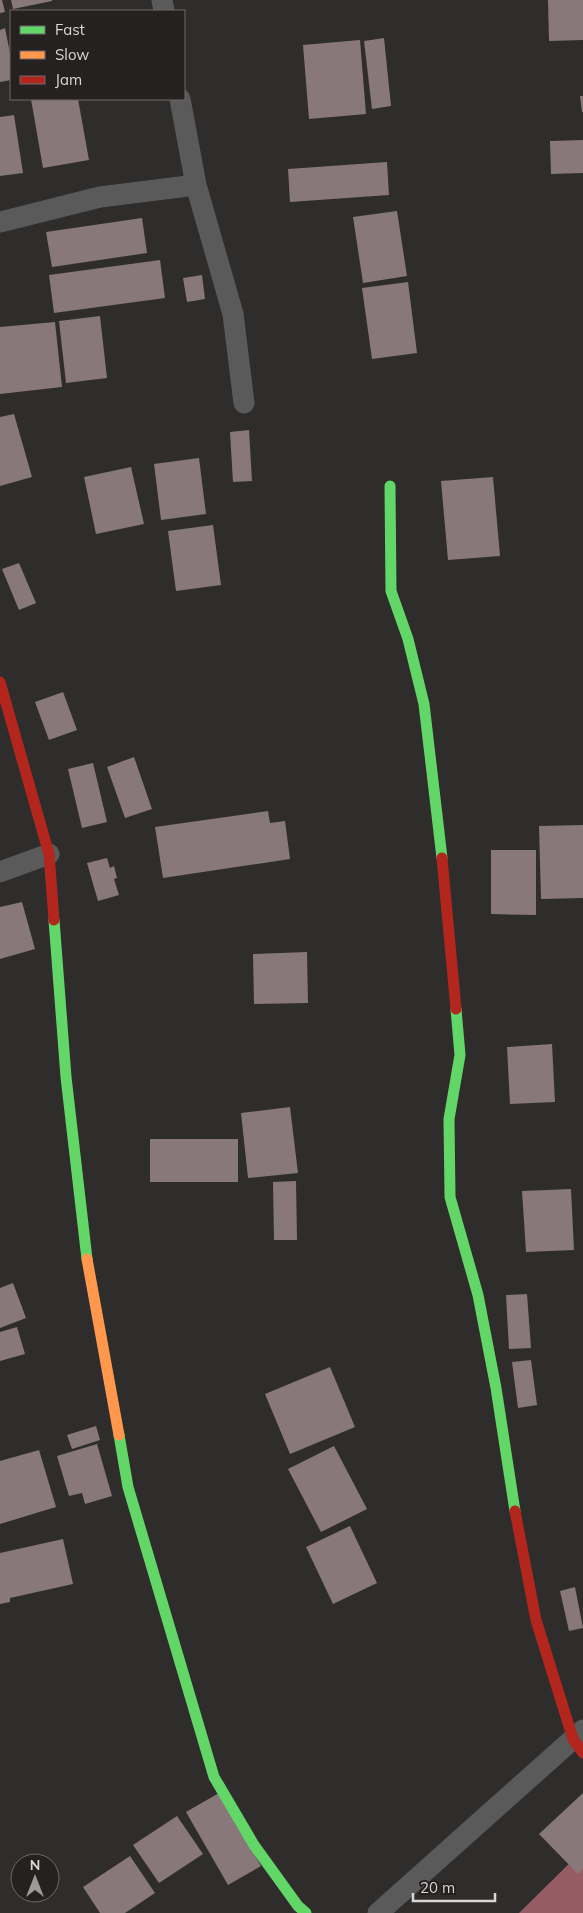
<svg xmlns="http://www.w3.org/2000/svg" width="583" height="1913" font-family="Mulish,sans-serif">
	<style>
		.water { fill: #965c63 }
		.building { fill: #88787a }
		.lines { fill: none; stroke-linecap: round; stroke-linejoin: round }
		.street { stroke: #5b5a5a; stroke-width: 21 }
		.fast { stroke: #63d668; stroke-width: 11 }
		.slow { stroke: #ff974d; stroke-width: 11 }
		.jam { stroke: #b3261e; stroke-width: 11 }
	</style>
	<rect width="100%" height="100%" fill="#2f2c2c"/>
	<path class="water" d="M583 1850V1913H519Z"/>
	<g class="building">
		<path d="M0 0H2L5 12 0 13Z"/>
		<path d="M11 0H52V1L13 9Z"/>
		<path d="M548 0H583V40L549 41Z"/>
		<path d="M5 28 11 58V80L0 82V30Z"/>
		<path d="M384 38 391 106 372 109 364 41Z"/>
		<path d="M360 40 366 114 309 119 303 45Z"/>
		<path d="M580 96H583V112H582Z"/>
		<path d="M31 99H78L89 160 43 168Z"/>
		<path d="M14 115 23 173 0 176V117Z"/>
		<path d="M583 140V173L551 174 550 141Z"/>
		<path d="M387 162 389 195 290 202 288 169Z"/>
		<path d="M397 211 407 276 363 283 353 217Z"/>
		<path d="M142 218 147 253 52 267 46 232Z"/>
		<path d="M160 260 165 298 54 313 49 275Z"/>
		<path d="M202 275 205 299 187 302 183 278Z"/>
		<path d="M408 282 417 353 372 359 362 288Z"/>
		<path d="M100 316 107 378 66 383 59 321Z"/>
		<path d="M55 322 62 387 0 394V327Z"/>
		<path d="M14 414 32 477 0 486V417Z"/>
		<path d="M249 430 252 481 233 482 230 432Z"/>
		<path d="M199 458 206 514 161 520 154 464Z"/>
		<path d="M131 467 144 524 96 534 84 477Z"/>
		<path d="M493 477 500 556 448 560 441 481Z"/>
		<path d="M213 525 221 585 176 591 168 531Z"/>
		<path d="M19 563 36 603 19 610 2 569Z"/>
		<path d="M63 692 77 730 49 740 35 702Z"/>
		<path d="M134 757 152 809 125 818 107 767Z"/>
		<path d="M93 763 107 822 82 828 68 769Z"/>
		<path d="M268 811 270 823 285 821 290 859 163 878 155 827Z"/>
		<path d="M583 825V898L541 899 539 826Z"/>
		<path d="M491 850H536V915L491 914Z"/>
		<path d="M107 858 110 868 114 866 117 878 114 879 119 895 98 901 87 863Z"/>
		<path d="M22 902 35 949 0 959V907Z"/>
		<path d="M307 952 308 1003 254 1004 253 954Z"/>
		<path d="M552 1044 555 1102 510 1104 507 1047Z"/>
		<path d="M290 1107 298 1173 248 1178 241 1113Z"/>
		<rect x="150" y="1139" width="88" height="43"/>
		<path d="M296 1181 297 1240H274L273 1182Z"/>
		<path d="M571 1189 574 1250 526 1252 522 1191Z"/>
		<path d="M13 1283 26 1318 0 1328V1288Z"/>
		<path d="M527 1294 531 1348 509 1349 506 1295Z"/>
		<path d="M17 1327 25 1354 0 1361V1332Z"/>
		<path d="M531 1360 537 1405 518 1408 512 1362Z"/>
		<path d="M330 1367 355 1427 290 1454 265 1394Z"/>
		<path d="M96 1426 100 1440 72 1449 67 1435Z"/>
		<path d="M97 1444 112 1496 85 1504 82 1493 69 1496 57 1456Z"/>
		<path d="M334 1446 367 1509 321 1532 288 1469Z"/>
		<path d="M39 1450 56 1507 0 1524V1461Z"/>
		<path d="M350 1526 377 1583 333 1604 306 1547Z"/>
		<path d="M63 1539 73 1584 10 1598V1602L0 1604V1553Z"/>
		<path d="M575 1587 583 1628 569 1631 560 1591Z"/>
		<path d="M219 1793 261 1866 228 1885 186 1812Z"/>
		<path d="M583 1793V1869L578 1874 539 1834Z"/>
		<path d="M177 1816 203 1854 159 1883 133 1845Z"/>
		<path d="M130 1856 155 1893 125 1913H100L83 1887Z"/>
	</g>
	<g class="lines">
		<g class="street">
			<path d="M162 0 164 11"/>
			<path d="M180 99 196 185 233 314 244 403"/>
			<path d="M0 222 100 197 196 185"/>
			<path d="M0 872 49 854"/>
			<path d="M378 1913 583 1730"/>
		</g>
		<g class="fast">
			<path d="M390 486 391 591 408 639 424 704 442 858"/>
			<path d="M54 920 66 1077 87 1259"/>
			<path d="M456 1009 460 1055 449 1119 450 1197 478 1295 496 1388 515 1511"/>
			<path d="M119 1435 128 1487 214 1777 254 1845 298 1906 306 1913"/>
		</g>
		<path class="slow" d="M87 1259 119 1435"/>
		<g class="jam">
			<path d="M0 682 49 854 54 920"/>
			<path d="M442 858 456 1009"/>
			<path d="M515 1511 536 1620 573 1739 583 1753"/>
		</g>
	</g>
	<rect x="10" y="10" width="175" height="90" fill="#262121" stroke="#6e6969"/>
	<rect x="20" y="26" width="25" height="8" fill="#63d668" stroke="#6e6969"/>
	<text x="55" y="35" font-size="15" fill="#dad6d6">Fast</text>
	<rect x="20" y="51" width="25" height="8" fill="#ff974d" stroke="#6e6969"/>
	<text x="55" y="60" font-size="15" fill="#dad6d6">Slow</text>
	<rect x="20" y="76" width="25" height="8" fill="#b3261e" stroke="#6e6969"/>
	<text x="55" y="85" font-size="15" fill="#dad6d6">Jam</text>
	<g transform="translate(35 1878)"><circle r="24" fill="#262121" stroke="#6e6969"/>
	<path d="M0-4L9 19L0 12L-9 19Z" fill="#9e9a9a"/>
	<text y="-8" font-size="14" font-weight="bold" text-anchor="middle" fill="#dad6d6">N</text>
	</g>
	<path d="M413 1893v8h82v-8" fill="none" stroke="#dad6d6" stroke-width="2.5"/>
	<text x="420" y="1893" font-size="15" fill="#dad6d6" stroke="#262121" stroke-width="4" paint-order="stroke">20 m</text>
</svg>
